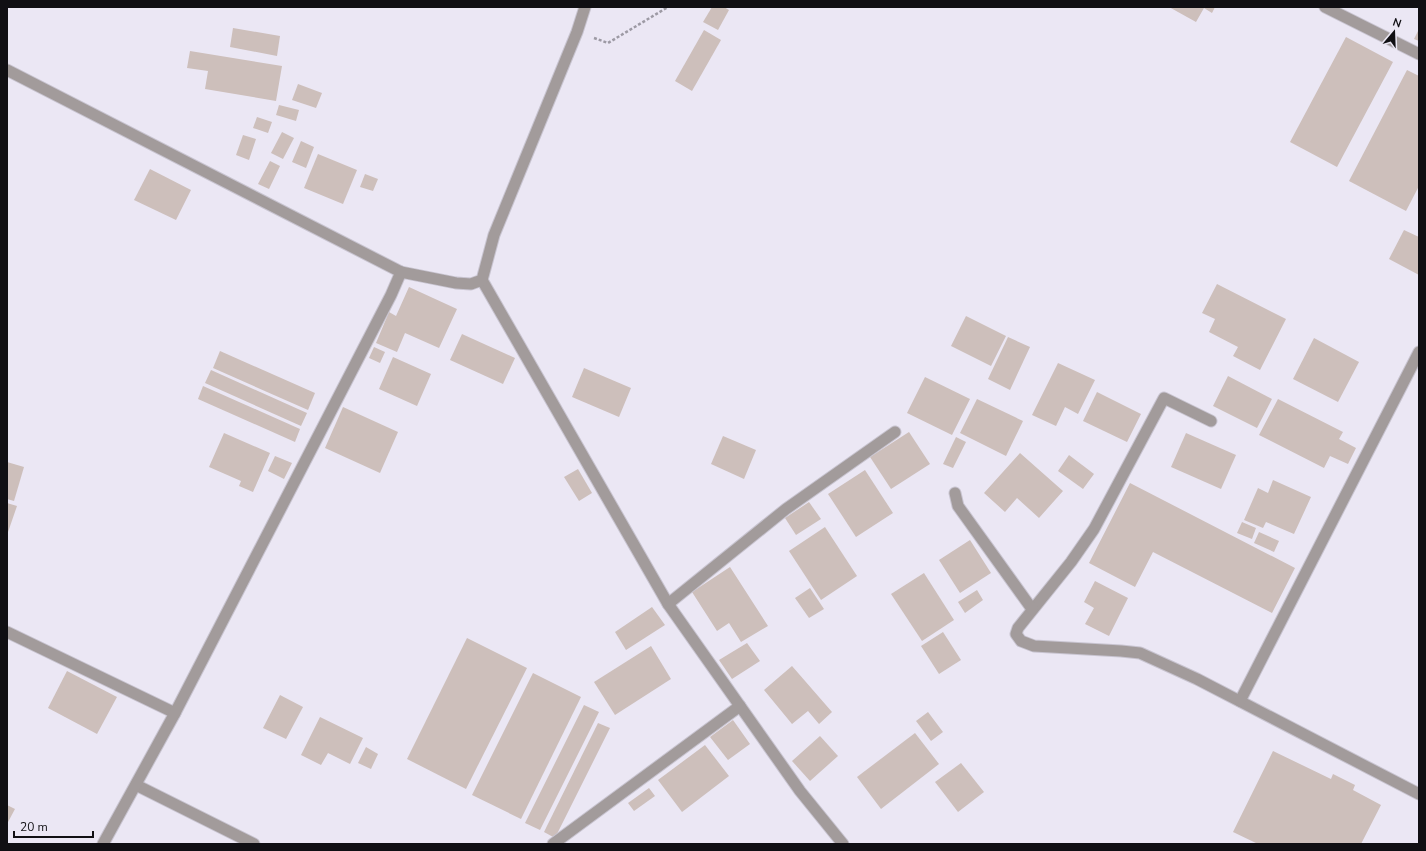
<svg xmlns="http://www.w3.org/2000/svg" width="1426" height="851" font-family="'Nunito Sans',sans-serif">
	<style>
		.building { fill: #cdbfbb }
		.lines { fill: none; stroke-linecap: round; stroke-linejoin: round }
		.minor-casing { stroke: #c8c4d0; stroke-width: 13 }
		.path { stroke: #9d9aa4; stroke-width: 2.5; stroke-dasharray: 3 2; stroke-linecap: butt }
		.minor { stroke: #a29b9b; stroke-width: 11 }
	</style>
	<rect width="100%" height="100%" fill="#ebe7f4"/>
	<g class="building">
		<path d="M712 7H724L729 10 718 30 703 22Z"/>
		<path d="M1169 7H1215L1212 13 1204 8 1196 22Z"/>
		<path d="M233 28 280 36 277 56 230 47Z"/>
		<path d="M1419 29V41L1414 39Z"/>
		<path d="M704 30 721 40 692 91 675 81Z"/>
		<path d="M1346 37 1393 62 1337 167 1290 142Z"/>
		<path d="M190 51 282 66 276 101 205 89 208 71 187 68Z"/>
		<path d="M1407 70 1419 76V186L1406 211 1349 181Z"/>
		<path d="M298 84 322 93 316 108 292 100Z"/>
		<path d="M279 105 299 110 296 121 276 115Z"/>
		<path d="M257 117 272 122 268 133 253 128Z"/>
		<path d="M282 132 294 138 283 159 271 153Z"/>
		<path d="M243 135 256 139 249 160 236 155Z"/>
		<path d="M301 141 314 147 306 168 292 162Z"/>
		<path d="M318 154 357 170 343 204 304 188Z"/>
		<path d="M270 161 280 166 269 189 258 184Z"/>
		<path d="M150 169 191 190 176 220 134 200Z"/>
		<path d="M365 174 378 179 373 191 360 187Z"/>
		<path d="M1404 230 1419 237V275L1389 259Z"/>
		<path d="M1217 284 1286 319 1260 370 1233 356 1238 347 1209 332 1215 319 1202 313Z"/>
		<path d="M409 287 457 309 439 348 405 333 397 352 376 343 389 312 396 316Z"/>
		<path d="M966 316 1006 336 991 366 951 346Z"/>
		<path d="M462 334 515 358 503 384 450 360Z"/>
		<path d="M1008 337 1030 347 1010 390 988 379Z"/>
		<path d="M1314 338 1359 362 1338 402 1293 379Z"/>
		<path d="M374 347 385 352 380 363 369 358Z"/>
		<path d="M220 351 315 393 308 410 213 368Z"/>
		<path d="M393 357 431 374 417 406 379 389Z"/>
		<path d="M1058 363 1095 380 1078 414 1065 407 1056 426 1032 415Z"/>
		<path d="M584 368 631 388 619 417 572 397Z"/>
		<path d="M211 370 307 413 301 426 205 383Z"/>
		<path d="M1228 376 1272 399 1257 428 1213 406Z"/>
		<path d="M925 377 970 399 952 435 907 413Z"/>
		<path d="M203 386 300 429 295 442 198 399Z"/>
		<path d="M1097 392 1141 414 1127 442 1083 421Z"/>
		<path d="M977 399 1023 421 1006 456 960 433Z"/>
		<path d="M1278 399 1343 432 1339 439 1356 448 1348 464 1330 456 1324 468 1259 435Z"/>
		<path d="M343 407 398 432 380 473 325 448Z"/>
		<path d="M909 432 930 464 891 489 870 457Z"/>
		<path d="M224 433 270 453 253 492 239 486 241 481 209 467Z"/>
		<path d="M1186 433 1236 455 1221 489 1171 467Z"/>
		<path d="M723 436 756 450 744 479 711 464Z"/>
		<path d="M956 437 966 442 953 468 943 464Z"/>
		<path d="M1020 453 1063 491 1039 518 1017 498 1005 512 984 493Z"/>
		<path d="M1069 455 1094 474 1083 489 1058 471Z"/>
		<path d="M275 456 292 463 284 479 268 471Z"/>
		<path d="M7 462 24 467 14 501 7 499Z"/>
		<path d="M578 469 592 493 579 501 564 477Z"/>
		<path d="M865 470 893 513 856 537 828 494Z"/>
		<path d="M1273 480 1311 497 1294 534 1266 522 1263 528 1244 520 1258 488 1268 493Z"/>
		<path d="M1130 483 1295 568 1272 613 1153 552 1135 587 1089 563Z"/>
		<path d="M809 502 821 519 796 535 785 518Z"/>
		<path d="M7 503 17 506 7 535Z"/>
		<path d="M1242 522 1256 528 1252 539 1237 533Z"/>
		<path d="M825 527 857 576 821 600 789 551Z"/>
		<path d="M1259 532 1279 541 1274 552 1254 543Z"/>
		<path d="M970 540 991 573 960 593 939 560Z"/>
		<path d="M730 567 768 626 741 642 729 623 717 631 692 592Z"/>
		<path d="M924 573 954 620 922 641 891 594Z"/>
		<path d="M1095 581 1128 598 1109 636 1085 624 1094 608 1084 602Z"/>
		<path d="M810 588 824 609 809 618 795 598Z"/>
		<path d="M977 590 983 600 965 613 958 602Z"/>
		<path d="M652 607 665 625 626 650 615 632Z"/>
		<path d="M943 632 961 660 939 674 921 646Z"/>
		<path d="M467 638 527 668 466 789 407 759Z"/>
		<path d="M747 643 760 661 732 679 719 660Z"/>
		<path d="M651 646 671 679 615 715 594 682Z"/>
		<path d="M792 666 832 712 819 724 808 711 792 724 764 690Z"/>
		<path d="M67 671 117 697 97 734 48 708Z"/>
		<path d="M533 673 581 697 521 819 472 795Z"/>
		<path d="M280 695 303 707 286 739 263 728Z"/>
		<path d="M584 705 599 712 540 830 525 823Z"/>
		<path d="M928 712 943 732 931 741 916 721Z"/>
		<path d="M320 717 363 738 350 764 328 753 321 765 301 755Z"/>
		<path d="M733 720 750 744 728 760 710 737Z"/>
		<path d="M598 723 610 728 555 838 544 832Z"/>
		<path d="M915 733 939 764 881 809 857 777Z"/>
		<path d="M820 736 838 756 810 781 792 761Z"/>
		<path d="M705 745 729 776 682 812 658 780Z"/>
		<path d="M366 747 378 754 371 769 358 763Z"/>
		<path d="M1273 751 1331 779 1333 774 1355 785 1353 790 1381 805 1361 844H1258L1233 832Z"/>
		<path d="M961 763 984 792 958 812 935 782Z"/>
		<path d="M649 788 655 796 634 811 628 803Z"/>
		<path d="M7 805 15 809 7 824Z"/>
	</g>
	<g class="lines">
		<defs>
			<g id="minor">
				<path d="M1325 7 1419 54"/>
				<path d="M7 70 401 272"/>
				<path d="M482 280 668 604 800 791 843 844"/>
				<path d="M1211 421 1164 398 1094 529 1071 562 1018 628 1016 634 1021 641 1034 646 1121 651 1140 653 1197 679 1419 794"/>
				<path d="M955 493 958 506 1032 609"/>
				<path d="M668 604 786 509 895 432"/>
				<path d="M7 632 175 713"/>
				<path d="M1240 701 1419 352"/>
				<path d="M136 785 254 844"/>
				<path d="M103 844 175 713 391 295 401 272 456 283 471 284 482 280 494 235 577 32 585 7"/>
				<path d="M553 844 740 706"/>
			</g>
		</defs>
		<use href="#minor" class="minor-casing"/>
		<path class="path" d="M594 38 608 43 668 7"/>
		<use href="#minor" class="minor"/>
	</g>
	<rect width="1426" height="851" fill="none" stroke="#100f13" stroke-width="16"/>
	<g transform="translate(1394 32) rotate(19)" stroke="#ebe7f4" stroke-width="3" paint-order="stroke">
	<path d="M0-3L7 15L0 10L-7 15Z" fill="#100f13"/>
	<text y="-6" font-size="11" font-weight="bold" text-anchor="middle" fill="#100f13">N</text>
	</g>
	<path d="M14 831v6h79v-6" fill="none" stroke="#100f13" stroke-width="2"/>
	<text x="20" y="831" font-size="12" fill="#100f13" stroke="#ebe7f4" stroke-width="3" paint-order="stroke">20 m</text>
</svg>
